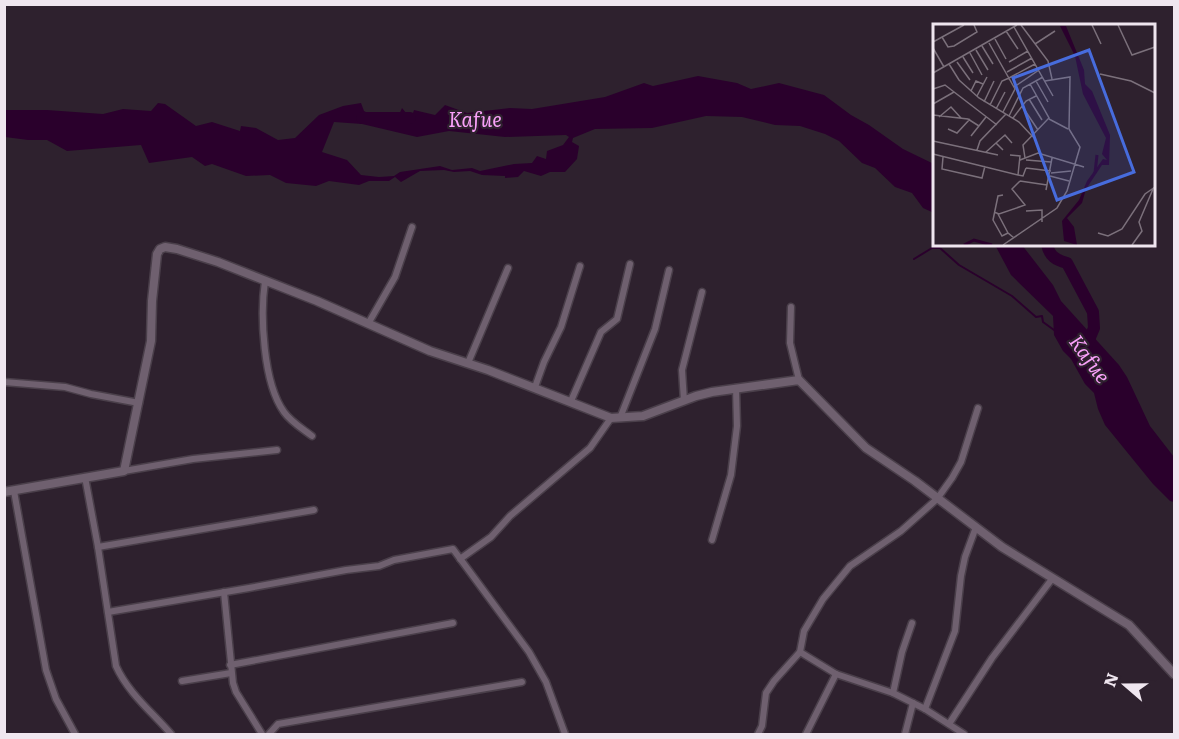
<svg xmlns="http://www.w3.org/2000/svg" width="1179" height="739" font-family="Literata,serif">
	<style>
		.water { fill: #2a002c; fill-rule: evenodd }
		.lines { fill: none; stroke-linecap: round; stroke-linejoin: round }
		.stream { stroke: #2a002c; stroke-width: 2 }
		.river { stroke: #2a002c; stroke-width: 12 }
		.street-casing { stroke: #4a3f4a; stroke-width: 9 }
		.secondary-casing { stroke: #4a3f4a; stroke-width: 11 }
		.street { stroke: #6f606f; stroke-width: 6 }
		.secondary { stroke: #6f606f; stroke-width: 8 }
		.labels { text-anchor: middle; dominant-baseline: central; stroke-width: 4.5; stroke-linejoin: round; paint-order: stroke }
		.water-label { font-size: 20px; font-style: italic; fill: #f9a1f9; stroke: #2e212e }
		.inset-river { fill: none; stroke: #2a002c; stroke-width: 3 }
		.inset-road { fill: none; stroke: #7b707b; stroke-width: 1.5 }
		.view { fill: #476cdd; fill-opacity: 0.15; stroke: #476cdd; stroke-width: 3 }
		.inset-edge { fill: none; stroke: #efe6ef; stroke-width: 3 }
	</style>
	<rect width="100%" height="100%" fill="#2e212e"/>
	<g class="water">
		<path d="M698 76 737 83 751 89 779 83 824 95 851 115 869 125 903 149 934 164V213L923 208 912 193 895 187 875 168 862 163 839 141 825 134 800 126 775 125 742 117 706 116 652 128 595 129 573 138 572 142 579 146 577 159 565 172H550L541 176 524 171 518 177 505 178V176L482 175 470 171 454 172 444 170 420 171 401 182 395 177 389 181H369L359 185 329 181 316 186 286 183 270 175 246 176 212 164 205 166 192 157 149 163 141 145 67 151 47 140H28L5 137V110H47L103 114 123 109 151 111 158 103 165 104 196 126 212 122 240 131 241 126 256 128 278 140 295 138 319 115 343 106 361 103 364 111 382 120 398 117 402 108 407 114 413 113 414 110 435 115 445 105 467 113 510 108 532 109 605 97 644 83 653 86ZM334 122 362 124 417 137 449 131 505 137 566 135 569 137 563 145 547 151 546 159 537 156 532 163 514 164 480 171 472 168 452 170 440 166 400 172 394 176 379 177 361 175 347 160 322 152Z"/>
		<path d="M995 245H1022L1053 285 1061 301 1119 365 1127 377 1150 426 1174 457V502L1170 501 1153 484 1105 425 1098 409 1094 393 1085 384 1071 359 1063 351 1054 335 1053 316 1011 275Z"/>
	</g>
	<g class="lines">
		<path class="stream" d="M914 259 932 248H940L959 265 1012 296 1036 317 1042 316 1043 322 1054 330"/>
		<g class="river">
			<path d="M362 118H410"/>
			<path d="M1047 244C1049 256 1056 260 1067 263L1093 312 1094 328 1086 347"/>
		</g>
		<defs>
			<g id="street">
				<path d="M265 281C260 315 263 383 284 412 291 422 303 429 312 436"/>
				<path d="M791 307 790 343 799 380"/>
				<path d="M368 324 395 277 412 227"/>
				<path d="M468 363 508 268"/>
				<path d="M4 382 65 387 91 394 139 403"/>
				<path d="M535 387 544 362 561 327 580 266"/>
				<path d="M571 401 601 332 617 319 630 264"/>
				<path d="M684 401 682 370 702 292"/>
				<path d="M620 418 655 329 669 270"/>
				<path d="M124 471 193 459 277 450"/>
				<path d="M85 477 98 547 116 666C128 693 153 713 171 734"/>
				<path d="M14 491 46 670 56 699 75 734"/>
				<path d="M712 540 731 475 737 426 736 388"/>
				<path d="M98 547 314 510"/>
				<path d="M460 559 491 537 510 516 590 448 611 418"/>
				<path d="M224 592 233 683 236 692 262 734"/>
				<path d="M108 612 249 588 346 570 379 566 394 560 453 549 529 652 546 682 565 734"/>
				<path d="M800 652 836 674 893 693 925 709 964 734"/>
				<path d="M230 665 453 623"/>
				<path d="M182 681 231 673"/>
				<path d="M893 693 902 652 912 623"/>
				<path d="M925 709 955 631 961 576 965 557 976 527"/>
				<path d="M949 724 992 658 1052 579"/>
				<path d="M269 734 278 724 522 682"/>
				<path d="M758 734 762 726 766 693 774 681 800 652 804 631 823 599 850 566 901 531 937 499 952 478 961 462 978 408"/>
				<path d="M806 734 836 674"/>
				<path d="M905 734 913 703"/>
			</g>
			<path id="secondary" d="M4 492 124 471 151 341 152 301 157 254 160 249 165 247 177 249 218 262 317 301 430 351 488 370 611 418 643 416 696 396 712 392 799 380 866 448 915 481 1002 547 1129 625 1174 674"/>
		</defs>
		<use href="#street" class="street-casing"/>
		<use href="#secondary" class="secondary-casing"/>
		<use href="#street" class="street"/>
		<use href="#secondary" class="secondary"/>
	</g>
	<g class="labels">
		<g class="water-label">
			<text x="475" y="118">Kafue</text>
			<text transform="translate(1091 358) rotate(54)">Kafue</text>
		</g>
	</g>
	<g transform="translate(933 24)">
		<rect width="222" height="222" fill="#2e212e"/>
		<path d="M127 2H133L151 46 152 60 159 67 177 111 176 141H169L153 165 149 179 134 194 141 203 144 221 131 217 129 197 146 176 154 157 170 135 174 136 169 130 173 114 150 70 142 32Z" fill="#2a002c"/>
		<path class="inset-river" d="M162 149 164 131M31 221 41 216 59 221"/>
		<path class="inset-road" d="M88 1 115 37 119 55M159 1 168 20M185 1 199 31 222 23M81 3 120 72M73 7 85 25M9 13 15 23 21 22 44 8 41 1M62 15 73 35M0 18 31 1M56 19 82 65 70 88M102 20 122 7M49 22 60 40M0 24 11 43M43 26 55 46M37 29 49 51M30 33 40 49M24 38 37 56M76 38 95 27M16 40 26 56 46 74 86 98 100 113M74 48 99 34M0 49 84 1M167 50 198 57 222 69M76 54 102 40M103 57 115 78M81 63 106 46M0 65 12 61 64 101M38 67 43 57 50 60M44 72 54 53M96 75 109 96M51 78 61 57M0 80 21 68M57 81 69 57 76 54M89 82 105 106M63 85 72 68M0 91 35 95 46 102M76 92 90 64 110 53M6 93 18 83 28 94M80 94 93 77 103 72M116 95 135 105M15 105 24 109 37 95M38 112 53 93M0 117 65 131M63 119 72 111 79 119M44 126 47 117 73 90M53 128 63 119 70 126M0 130 85 151 90 152 93 144M77 131 87 132 85 151M10 133 9 145 49 154 52 142M92 134 90 121 116 94 97 60M87 136 105 129 151 143M93 136 118 138M93 144 118 147M118 149 138 147M117 152 136 157M87 157 114 161M113 166 119 134M70 171 65 172 60 196 69 212 75 209 81 214M93 187 109 186V198M61 188 66 190 92 181 79 165 87 157M65 190 75 209M165 209 175 212 189 205 212 170 222 163M70 221 124 184 134 167 147 123 136 105 137 53 112 57M199 221 209 207 206 198 220 165"/>
		<path class="view" d="M156 26 201 148 124 176 80 54Z"/>
		<rect width="222" height="222" class="inset-edge"/>
	</g>
	<rect width="1179" height="739" fill="none" stroke="#efe6ef" stroke-width="12"/>
	<g transform="translate(1125 685) rotate(290)" stroke="#2e212e" stroke-width="4.5" paint-order="stroke">
	<path d="M0-4.5L10 22L0 15L-10 22Z" fill="#efe6ef"/>
	<text y="-9" font-size="16" font-weight="bold" text-anchor="middle" fill="#efe6ef">N</text>
	</g>
</svg>
